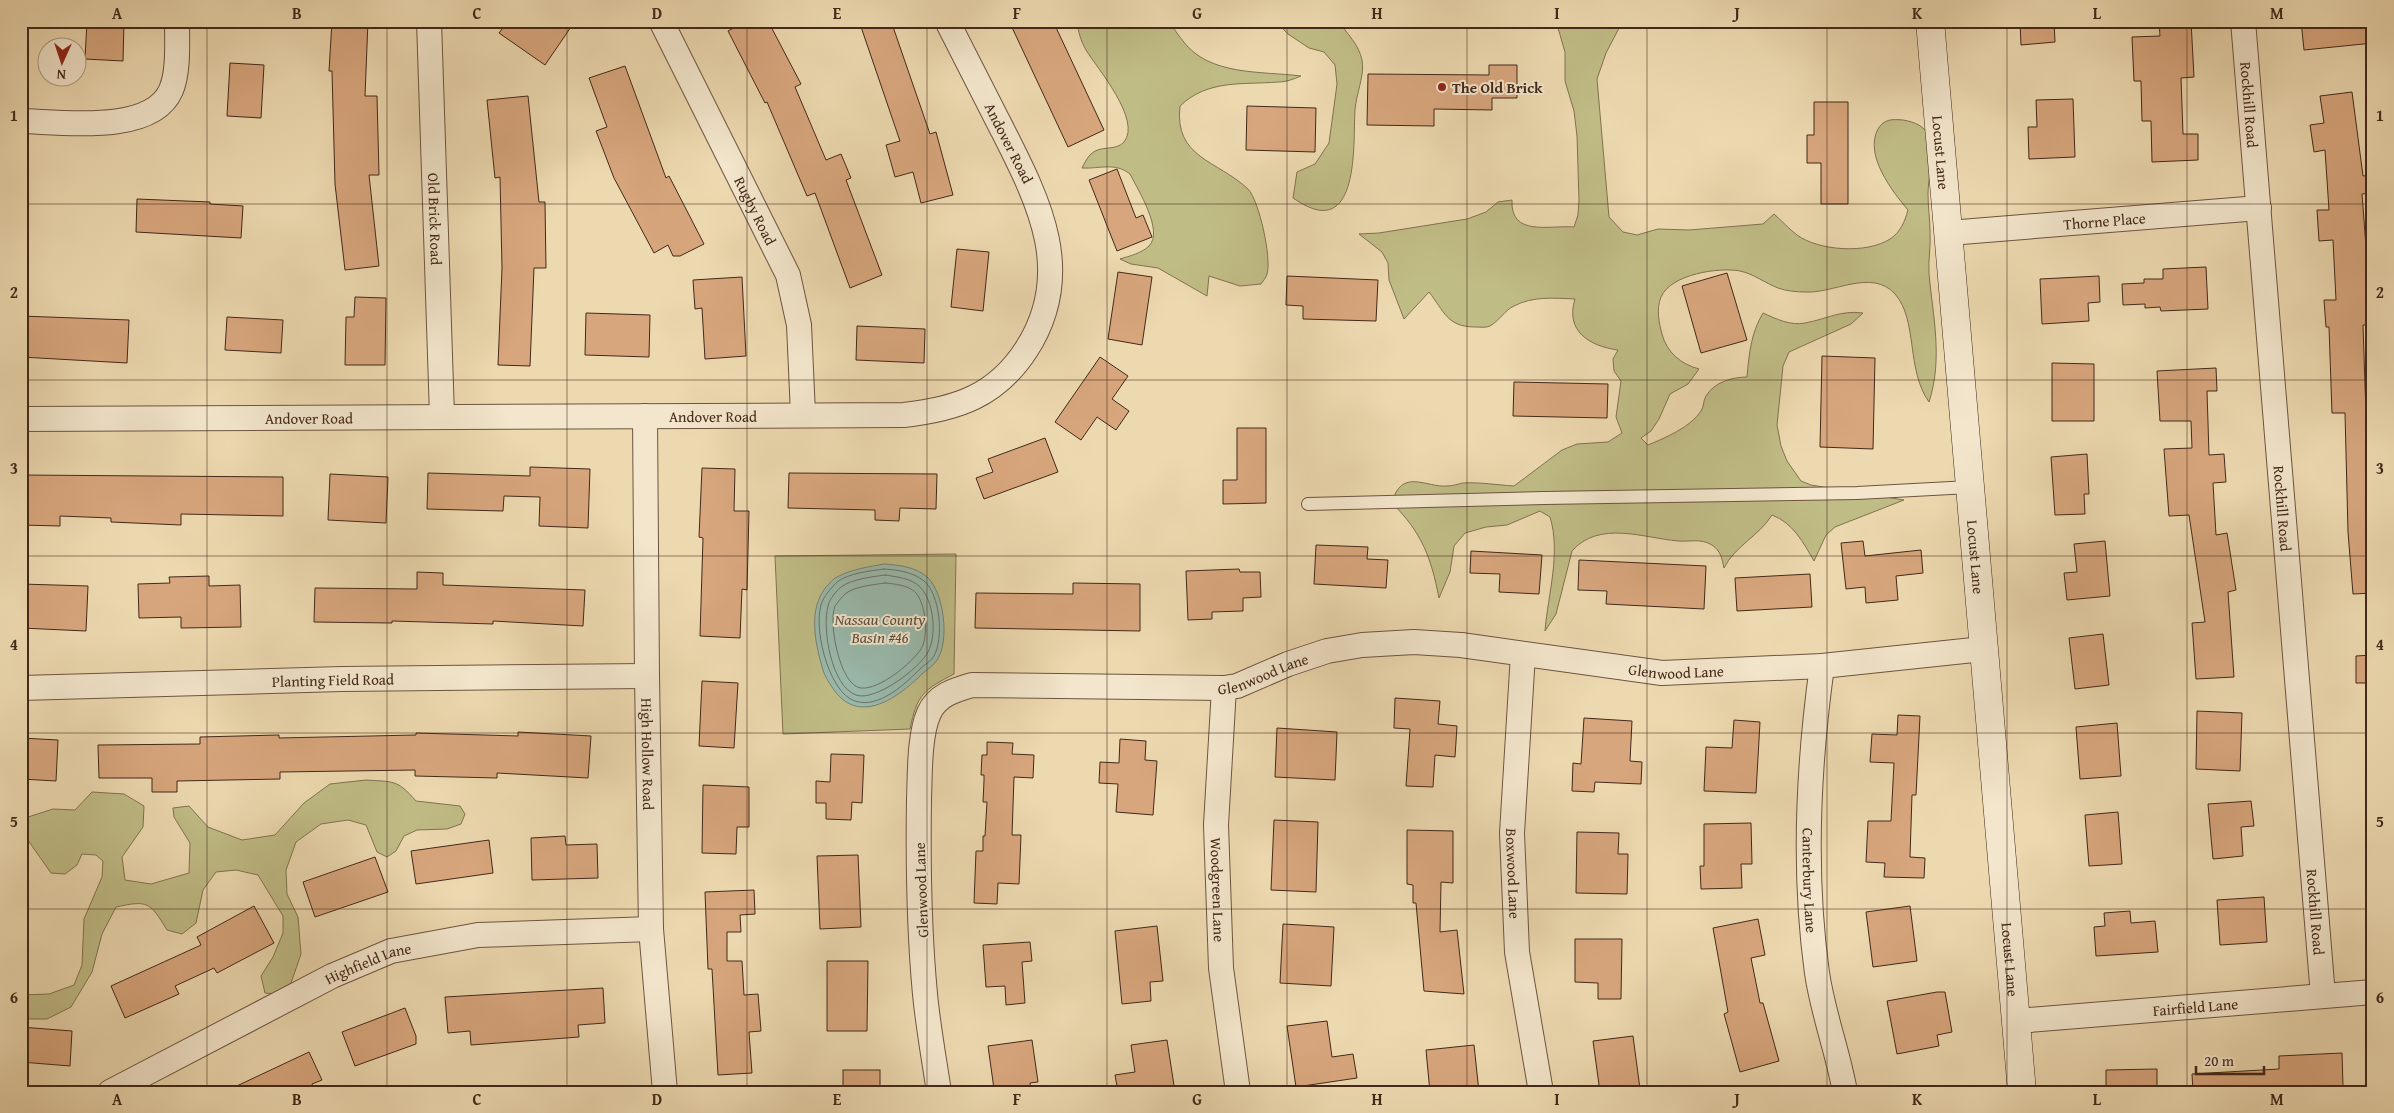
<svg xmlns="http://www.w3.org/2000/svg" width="2394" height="1113" font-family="'Gentium Book Plus',serif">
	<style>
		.green { fill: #c0bc86; stroke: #827250 }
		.water { fill: #99baad; stroke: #778072 }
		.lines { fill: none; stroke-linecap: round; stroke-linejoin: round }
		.shore { stroke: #6e7164; stroke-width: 1 }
		.building { fill: #d8a67d; stroke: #43281a }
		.lane-casing { stroke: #6e5440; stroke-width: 14 }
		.street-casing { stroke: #6e5440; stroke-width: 26 }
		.secondary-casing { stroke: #43281a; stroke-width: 29 }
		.lane { stroke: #f3e6cc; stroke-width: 12 }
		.street { stroke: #f3e6cc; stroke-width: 24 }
		.secondary { stroke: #f3e6cc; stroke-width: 28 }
		.grid { fill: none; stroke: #43281a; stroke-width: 1; stroke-opacity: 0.55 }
		.poi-dot { fill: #8f2418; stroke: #f3e6cc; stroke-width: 2 }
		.labels { text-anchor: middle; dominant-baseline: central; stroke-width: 4; stroke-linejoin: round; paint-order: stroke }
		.poi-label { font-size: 15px; font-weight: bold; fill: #43281a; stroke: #f3e6cc; text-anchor: start }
		.street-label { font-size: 15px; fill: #43281a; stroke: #f3e6cc }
		.water-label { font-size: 16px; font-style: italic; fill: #584c3f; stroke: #f3e6cc }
		.neatline { fill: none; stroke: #43281a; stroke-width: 2 }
		.grid-label { font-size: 16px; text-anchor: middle; font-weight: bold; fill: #43281a }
	</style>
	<rect width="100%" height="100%" fill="#edd9b0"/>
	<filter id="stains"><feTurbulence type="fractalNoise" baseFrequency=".004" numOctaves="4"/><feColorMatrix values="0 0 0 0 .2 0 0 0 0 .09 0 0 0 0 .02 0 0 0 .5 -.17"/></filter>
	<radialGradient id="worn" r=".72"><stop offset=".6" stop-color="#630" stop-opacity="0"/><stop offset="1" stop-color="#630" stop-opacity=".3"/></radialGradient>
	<g class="green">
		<path d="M1077 21H1172C1173 30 1178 34 1183 41 1209 76 1261 71 1301 76 1294 79 1286 82 1278 82 1243 85 1208 79 1180 106 1174 158 1217 160 1248 189 1259 200 1272 259 1267 274 1266 278 1263 281 1261 284L1240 286 1209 276 1207 296 1158 268 1131 264 1120 259C1130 256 1142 253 1149 246 1164 231 1138 190 1130 174 1115 162 1099 169 1082 168 1084 164 1087 158 1090 155 1100 144 1115 152 1124 142 1142 120 1097 68 1086 50 1081 41 1078 32 1077 21Z"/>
		<path d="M1275 21H1338C1347 33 1359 45 1362 60 1365 75 1356 94 1355 110 1353 134 1360 223 1314 209 1307 207 1299 202 1293 198L1297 172 1315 164 1329 143 1337 84 1335 65 1324 52 1309 48 1288 34Z"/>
		<path d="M1556 21H1627L1618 30 1606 53 1597 79 1609 217 1623 232 1637 235 1658 229 1689 230 1763 224 1774 214C1782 221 1789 229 1797 235 1819 251 1867 254 1890 239 1900 233 1905 221 1908 210 1892 191 1864 155 1878 129 1884 119 1892 119 1903 120 1915 122 1925 126 1930 138 1934 151 1928 179 1928 194 1928 207 1930 220 1930 232 1931 246 1928 260 1929 274 1933 317 1943 359 1929 402 1906 370 1918 320 1895 294 1872 268 1833 294 1805 292 1797 292 1786 291 1778 288 1765 283 1754 274 1740 271 1719 267 1671 274 1661 297 1656 309 1659 323 1662 334 1667 353 1681 364 1699 369L1688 384 1670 394 1659 419 1651 431 1641 438 1648 445C1665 438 1691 427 1701 411 1704 407 1703 401 1706 396 1714 382 1733 377 1747 377 1749 354 1751 333 1763 313 1776 319 1791 326 1805 323 1827 319 1840 310 1863 313L1851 324 1789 352 1783 366 1777 425 1781 446 1787 461 1801 481 1811 485 1904 500 1835 527 1826 535 1814 561C1803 542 1793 523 1772 515 1759 536 1735 546 1724 568 1722 559 1721 551 1712 545 1700 538 1691 542 1678 541 1644 538 1599 520 1572 551L1556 614 1545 631C1548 594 1561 553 1550 517L1540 511 1507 525 1486 527 1465 533 1454 546 1450 572 1439 598C1431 557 1422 533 1392 503 1401 467 1427 488 1447 486 1453 486 1458 484 1463 483 1480 482 1497 485 1514 486L1562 450 1577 444 1608 442 1622 433 1616 417 1621 381 1614 371 1613 359 1618 350C1589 346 1565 331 1575 299 1554 298 1533 296 1514 306 1505 310 1499 321 1490 326 1486 328 1480 327 1475 327 1447 327 1444 311 1429 292L1404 319 1389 280 1388 263 1382 252 1359 234 1379 233 1467 219 1486 212 1498 202 1512 200C1510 237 1549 225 1574 227L1578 215 1579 200 1577 136 1574 111 1565 81V52Z"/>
		<path d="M956 554 954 674C923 690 917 695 910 729L783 734 775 556Z"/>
		<path d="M366 780C393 782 397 779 416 801L460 806 465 814 461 824 447 829 417 830 404 836 396 851 387 857 377 852 366 825 348 820 321 824 296 842 286 870 287 894 298 917 301 954 291 983 277 994 265 993 261 976 273 957 283 933V916L258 875 236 870 216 872 203 890 196 923 182 934 167 930C150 902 148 900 116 907L102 934 92 972 71 1007 47 1019H21V995L49 994 74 985 82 965 84 919 102 877 103 861 96 855 82 854 77 865 65 874 51 873 25 836 28 817 53 809 75 810 92 792 124 794 144 806 143 827 122 857 125 880 151 884 189 873 190 843 174 817 173 808 189 806 208 827 242 840 275 835 304 803 330 784Z"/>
	</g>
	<path class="water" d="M884 564C899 565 916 567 927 577 944 592 950 641 937 660 934 665 928 669 923 673 899 697 858 728 832 687 828 681 824 675 822 667 815 641 808 610 826 587 830 584 832 579 837 577 852 569 868 567 884 564Z"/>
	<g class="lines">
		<g class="shore">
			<path d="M884 569C898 570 913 572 924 581 940 594 944 638 934 656 931 661 924 665 920 669 905 684 879 709 855 701 828 693 811 622 823 600 825 595 833 586 837 582 849 573 870 571 884 569Z"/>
			<path d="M885 575C897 577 911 578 920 587 934 601 937 635 928 652 920 668 875 702 856 695 831 686 822 628 828 606 829 600 836 591 841 587 852 579 871 577 885 575Z"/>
			<path d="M885 583C895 584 906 585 914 591 926 601 929 637 921 649 911 664 879 690 861 688 840 686 828 623 835 606 837 603 842 597 845 594 855 586 873 585 885 583Z"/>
		</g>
	</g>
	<g class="building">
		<path d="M87 21H124L123 61 85 59Z"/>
		<path d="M332 21H368L365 96H377L379 175H369L379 266 345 270 335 184 332 71H329Z"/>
		<path d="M508 21H575L545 65 499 33Z"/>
		<path d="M747 21H768L801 84 795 87 826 160 841 154 851 178 846 180 882 275 850 288 815 193 807 196 767 102 765 103 728 31Z"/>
		<path d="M859 21H891L930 134 936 132 953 195 921 203 913 172 895 177 886 145 900 141Z"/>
		<path d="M1009 21H1053L1104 130 1068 147Z"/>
		<path d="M2020 21H2054L2055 42 2021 45Z"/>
		<path d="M2159 21H2191L2194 77 2181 78 2183 134H2198V160L2152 162 2151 121H2142L2141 81H2134L2132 37 2160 36Z"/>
		<path d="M2301 21H2373V43L2304 50Z"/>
		<path d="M230 63 264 65 261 118 227 116Z"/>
		<path d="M1489 65H1517V98H1492V110L1434 109V126L1367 125 1368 74 1489 75Z"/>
		<path d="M625 66 666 178 669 176 704 244 680 256H673L668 245 654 253 614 178 596 131 607 127 589 78Z"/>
		<path d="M2352 92 2363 176 2373 175V193L2362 194 2372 325H2363L2367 444H2373V593L2353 594 2348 532 2345 413H2332L2329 327H2326L2324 300H2336L2333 240 2319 241 2317 210H2329L2325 150 2314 152 2310 125 2324 123 2320 96Z"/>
		<path d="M528 96 539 202H545L546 268H534L530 366 498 365 502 268 500 177 495 178 487 100Z"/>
		<path d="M2073 99 2075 157 2029 159 2028 127H2037L2036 100Z"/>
		<path d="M1814 102H1848V204H1821V163H1807V135H1814Z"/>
		<path d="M1247 106 1316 108 1315 152 1246 150Z"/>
		<path d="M1117 169 1136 218 1143 215 1152 237 1117 251 1089 180Z"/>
		<path d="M137 199 210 202V204L243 206 241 238 136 232Z"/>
		<path d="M957 249 989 252 983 311 951 307Z"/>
		<path d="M2206 267 2208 309 2161 311 2160 307 2145 308V304L2123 305 2122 284 2144 283V279H2163V269Z"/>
		<path d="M1118 272 1152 277 1142 345 1108 339Z"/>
		<path d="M1727 273 1747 340 1701 353 1682 286Z"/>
		<path d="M1287 276 1378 280 1376 321 1303 319V306L1286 305Z"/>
		<path d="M2099 276 2100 302 2088 303 2089 321 2042 324 2040 279Z"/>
		<path d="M742 277 746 356 705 359 702 308 695 309 693 280Z"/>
		<path d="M355 297 386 298 385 365H345L346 317H354Z"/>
		<path d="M586 313 650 315 649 357 585 355Z"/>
		<path d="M21 316 129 320 127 363 21 357Z"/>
		<path d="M227 317 283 320 281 353 225 350Z"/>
		<path d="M857 326 925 329 924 363 856 360Z"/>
		<path d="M1822 356 1875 358 1873 449 1820 447Z"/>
		<path d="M1100 357 1128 376 1112 399 1129 411 1116 430 1097 417 1081 440 1055 422Z"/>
		<path d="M2052 363 2094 364V421H2052Z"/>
		<path d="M2216 368 2217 391H2207L2209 455 2224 454 2226 482 2213 483 2216 535 2227 533 2236 590 2228 592 2234 677 2196 679 2192 623 2205 622 2189 515 2169 516 2164 449 2192 448 2191 421H2160L2157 371Z"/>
		<path d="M1514 382 1608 384 1607 418 1513 416Z"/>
		<path d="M1237 428H1266V503L1223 504V480H1237Z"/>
		<path d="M1045 438 1058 472 984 499 976 478 993 472 988 459Z"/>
		<path d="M2087 454 2089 494H2084L2085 514 2055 515 2051 457Z"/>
		<path d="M530 467 590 469 588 528 539 526 540 497 504 496 503 511 427 509 428 473 530 476Z"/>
		<path d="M702 468 735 469 734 511H749L747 590 742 589 740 638 700 636 703 538 699 537Z"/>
		<path d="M789 473 937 474 936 509 900 508 899 521 875 520V510L788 508Z"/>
		<path d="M330 474 388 477 386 523 328 520Z"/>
		<path d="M21 475 283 477V516L181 514V525L111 522V518L60 516V526L21 525Z"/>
		<path d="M1863 541 1865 556 1921 550 1923 573 1896 576 1898 600 1866 603 1865 587 1846 589 1841 543Z"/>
		<path d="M2105 541 2110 596 2067 600 2064 573 2077 572 2074 544Z"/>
		<path d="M1316 545 1368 547 1367 559 1388 560 1386 588 1314 584Z"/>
		<path d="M1471 551 1542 555 1539 594 1499 592 1500 574 1470 573Z"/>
		<path d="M1579 560 1706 566 1704 609 1606 604 1607 591 1578 590Z"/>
		<path d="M1239 569 1240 572H1260L1261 597 1243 598V611L1212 612V619L1188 620 1186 571Z"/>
		<path d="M417 572 443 573V585L585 590 583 626 493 621V624L392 621V623L314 622 315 588 417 589Z"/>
		<path d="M1810 574 1812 607 1737 611 1735 578Z"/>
		<path d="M209 576V586L240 585 241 627 181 628V617L139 618 138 584 170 583 169 577Z"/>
		<path d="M1073 583 1140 584V631L975 628 976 593 1073 594Z"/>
		<path d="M21 584 88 586 86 631 21 628Z"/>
		<path d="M2103 634 2109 685 2075 689 2069 638Z"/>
		<path d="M2373 655V683H2356V656Z"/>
		<path d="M702 681 738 683 734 748 699 746Z"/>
		<path d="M1395 698 1440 701 1438 724 1457 726 1455 757 1435 755 1433 787 1406 786 1410 729 1394 728Z"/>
		<path d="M2197 711 2242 713 2240 771 2196 769Z"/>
		<path d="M1898 715 1920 716 1916 795H1912L1910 857 1925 858 1924 878 1884 877 1885 863 1866 862 1868 821H1891L1894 763 1870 762 1872 734 1897 735Z"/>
		<path d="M1584 718 1632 721 1630 761 1642 762 1641 784 1595 782 1594 792 1572 791 1573 763 1581 764Z"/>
		<path d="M1734 720 1760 722 1756 793 1704 791 1706 747 1732 748Z"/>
		<path d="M2117 723 2121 776 2080 779 2076 727Z"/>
		<path d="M1277 728 1337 732 1335 780 1275 777Z"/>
		<path d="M518 732 591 736 588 778 497 773V778L415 776V770L280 772V779L177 781V792H152V778H99L98 745 200 744V737L279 735V738L416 735V733L518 736Z"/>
		<path d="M21 738 58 740 56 781 21 779Z"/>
		<path d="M1120 739 1146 741 1145 760 1157 761 1153 815 1116 812 1118 784 1099 783 1100 762 1119 763Z"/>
		<path d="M987 742 1013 743 1012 754 1034 755 1033 778 1014 777 1012 835H1021L1019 884 998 883 997 904 974 903 976 851H983V836H985L987 802H983L984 781V775H981L982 755H987Z"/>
		<path d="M831 754 864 755 862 803 852 802 851 820 826 819V803H816V781L830 782Z"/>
		<path d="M703 785 749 787V827H737L736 854 702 853Z"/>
		<path d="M2251 801 2254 826 2241 827 2243 856 2213 859 2208 804Z"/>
		<path d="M2118 812 2122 864 2089 866 2085 815Z"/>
		<path d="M1274 820 1318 822 1316 892 1271 890Z"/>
		<path d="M1751 823 1752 864H1741L1742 888 1701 889 1700 866H1704V824Z"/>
		<path d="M1407 830 1453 831V883L1441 882 1440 932 1457 930 1464 994 1424 991 1416 903H1413V885L1407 884Z"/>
		<path d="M1577 832 1619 833 1618 854H1628L1627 894 1576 893Z"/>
		<path d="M565 836 566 845 597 844 598 878 532 880 531 838Z"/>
		<path d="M489 840 493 873 416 884 411 851Z"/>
		<path d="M858 855 861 927 820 929 817 856Z"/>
		<path d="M375 857 388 892 315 917 303 882Z"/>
		<path d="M754 890 755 914 740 915 741 932H727V961H742L744 995 758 994 761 1031 749 1032 752 1073 718 1075 712 969H708L705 892Z"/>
		<path d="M2264 897 2267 942 2220 945 2217 900Z"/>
		<path d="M254 906 274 943 217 973 214 968 175 986 179 994 125 1018 111 986 201 945 197 937Z"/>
		<path d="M1910 906 1917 961 1873 967 1866 912Z"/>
		<path d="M2130 911 2131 923 2155 921 2158 952 2096 956 2094 927 2105 926 2104 913Z"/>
		<path d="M1758 919 1765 955 1751 958 1760 1003H1763L1779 1061 1740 1072 1724 1014 1728 1012 1713 928Z"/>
		<path d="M1283 924 1334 927 1331 986 1280 983Z"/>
		<path d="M1157 926 1163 981 1150 982 1151 1001 1122 1004 1115 931Z"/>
		<path d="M1575 939H1622L1621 999H1598V983L1575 982Z"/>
		<path d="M1030 942 1032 961 1022 962 1025 1003 1006 1005 1005 986 986 987 983 945Z"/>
		<path d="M827 961H868L867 1031H827Z"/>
		<path d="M603 988 605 1023 578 1025 579 1037 471 1045 470 1031 448 1033 445 997Z"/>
		<path d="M1937 992H1945L1952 1032 1937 1035 1939 1046 1897 1054 1887 1001Z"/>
		<path d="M405 1008 416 1036V1044L355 1066 342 1032Z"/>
		<path d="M1327 1021 1332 1057 1353 1054 1357 1078 1296 1087 1287 1026Z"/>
		<path d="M21 1027 72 1031 70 1066 21 1062Z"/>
		<path d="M1633 1036 1640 1089 1630 1092H1600L1593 1041Z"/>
		<path d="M1032 1040 1038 1082 1030 1083 1031 1092H1013L1012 1086 994 1089 988 1046Z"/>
		<path d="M1167 1040 1175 1092H1118L1115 1075 1135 1072 1131 1045Z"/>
		<path d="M1474 1045 1479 1092H1430L1426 1050Z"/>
		<path d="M309 1052 322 1080 312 1084 315 1092H224Z"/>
		<path d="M2342 1053 2343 1086 2315 1087V1092H2193L2192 1074 2279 1069V1056Z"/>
		<path d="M2157 1069V1092H2106V1070Z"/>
		<rect x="843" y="1070" width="37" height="22"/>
	</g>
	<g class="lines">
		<defs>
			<path id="lane" d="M1308 504 1544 498 1857 493 1970 487"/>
			<g id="street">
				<path id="s1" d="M429 21 442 416"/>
				<path id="s2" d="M661 21 788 275 799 325 803 414"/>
				<path id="s3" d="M2243 21 2323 996"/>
				<path d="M21 121C61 122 152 135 171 90 179 72 177 40 177 21"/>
				<path id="s4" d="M1949 233 2259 208"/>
				<path id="s5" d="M645 416 647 676 651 929 665 1092"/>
				<path id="s6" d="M21 419 904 415C957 409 996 396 1026 350 1076 273 1039 202 1002 129 984 93 965 57 947 21"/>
				<path id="s7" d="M1523 654 1512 833 1517 952 1541 1092"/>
				<path id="s8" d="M1822 666C1808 767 1803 872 1817 973 1823 1014 1838 1052 1845 1092"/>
				<path id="s9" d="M21 688 342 679 647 676"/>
				<path id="s10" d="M1224 688 1216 825 1221 968 1238 1092"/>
				<path id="s11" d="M2017 1021 2373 992"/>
				<path id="s12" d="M110 1092 332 976 391 951 478 935 651 929"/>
				<path id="s13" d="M939 1092C934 1059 928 1026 925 994 919 930 918 864 919 799 920 775 919 735 929 713 937 695 955 690 972 685L1224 688 1237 686 1288 664 1327 651 1362 645 1414 642 1461 645 1662 673 1822 666 1983 649"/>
			</g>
			<g id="secondary">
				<path id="s14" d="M1930 21 2022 1092"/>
			</g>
		</defs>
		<use href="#lane" class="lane-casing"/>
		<use href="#street" class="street-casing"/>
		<use href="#secondary" class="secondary-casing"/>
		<use href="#lane" class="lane"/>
		<use href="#street" class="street"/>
		<use href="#secondary" class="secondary"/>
	</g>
	<path class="grid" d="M207 21V1092M387 21V1092M567 21V1092M747 21V1092M927 21V1092M1107 21V1092M1287 21V1092M1467 21V1092M1647 21V1092M1827 21V1092M2007 21V1092M2187 21V1092M21 204H2373M21 380H2373M21 556H2373M21 733H2373M21 909H2373"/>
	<circle class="poi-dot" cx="1442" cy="87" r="5"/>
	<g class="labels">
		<g class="poi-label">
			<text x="1452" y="87">The Old Brick</text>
		</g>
		<g class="street-label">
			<text stroke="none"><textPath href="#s3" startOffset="84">Rockhill Road</textPath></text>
			<text transform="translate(1009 143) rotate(63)">Andover Road</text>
			<text stroke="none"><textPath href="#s14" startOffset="132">Locust Lane</textPath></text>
			<text stroke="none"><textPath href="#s2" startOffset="212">Rugby Road</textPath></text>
			<text stroke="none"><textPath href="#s1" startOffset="198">Old Brick Road</textPath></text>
			<text stroke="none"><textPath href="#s4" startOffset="156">Thorne Place</textPath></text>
			<text stroke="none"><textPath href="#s6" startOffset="692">Andover Road</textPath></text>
			<text stroke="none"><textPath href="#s6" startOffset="288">Andover Road</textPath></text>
			<text stroke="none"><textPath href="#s3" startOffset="489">Rockhill Road</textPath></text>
			<text stroke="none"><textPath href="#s14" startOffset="538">Locust Lane</textPath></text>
			<text stroke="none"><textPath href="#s13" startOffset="1148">Glenwood Lane</textPath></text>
			<text stroke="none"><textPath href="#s13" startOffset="728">Glenwood Lane</textPath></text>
			<text stroke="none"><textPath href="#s9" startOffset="312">Planting Field Road</textPath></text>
			<text stroke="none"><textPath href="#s5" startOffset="338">High Hollow Road</textPath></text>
			<text stroke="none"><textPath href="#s7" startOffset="220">Boxwood Lane</textPath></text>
			<text stroke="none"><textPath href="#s8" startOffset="215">Canterbury Lane</textPath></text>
			<text transform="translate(921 890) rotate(-92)">Glenwood Lane</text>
			<text stroke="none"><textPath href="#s10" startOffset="202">Woodgreen Lane</textPath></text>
			<text stroke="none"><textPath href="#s3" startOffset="894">Rockhill Road</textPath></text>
			<text stroke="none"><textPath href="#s14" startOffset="942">Locust Lane</textPath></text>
			<text stroke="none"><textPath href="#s12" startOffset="289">Highfield Lane</textPath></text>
			<text stroke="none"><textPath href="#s11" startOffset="179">Fairfield Lane</textPath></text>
		</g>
		<g class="water-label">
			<text x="880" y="619">Nassau County<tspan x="880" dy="18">Basin #46</tspan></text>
		</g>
	</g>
	<rect width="2394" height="1113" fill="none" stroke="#edd9b0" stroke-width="55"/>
	<g transform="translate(62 62) rotate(183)"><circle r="24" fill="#f3e6cc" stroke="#ad9a85"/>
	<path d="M0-4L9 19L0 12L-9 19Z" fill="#8f2418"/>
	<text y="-8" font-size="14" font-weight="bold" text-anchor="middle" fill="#43281a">N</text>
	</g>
	<path d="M2196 1066v8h68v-8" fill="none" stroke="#43281a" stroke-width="2.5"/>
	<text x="2204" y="1066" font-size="15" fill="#43281a" stroke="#f3e6cc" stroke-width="4" paint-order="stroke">20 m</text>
	<rect x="28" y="28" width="2338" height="1058" class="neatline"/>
	<g class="grid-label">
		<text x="117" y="19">A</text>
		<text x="297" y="19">B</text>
		<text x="477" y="19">C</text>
		<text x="657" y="19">D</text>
		<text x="837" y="19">E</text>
		<text x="1017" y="19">F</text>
		<text x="1197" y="19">G</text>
		<text x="1377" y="19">H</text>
		<text x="1557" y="19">I</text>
		<text x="1737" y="19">J</text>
		<text x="1917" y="19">K</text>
		<text x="2097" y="19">L</text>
		<text x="2277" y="19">M</text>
		<text x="14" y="121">1</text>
		<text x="2380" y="121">1</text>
		<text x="14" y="298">2</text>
		<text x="2380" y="298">2</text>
		<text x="14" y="474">3</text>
		<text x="2380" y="474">3</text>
		<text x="14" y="650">4</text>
		<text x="2380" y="650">4</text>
		<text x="14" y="827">5</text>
		<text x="2380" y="827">5</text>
		<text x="14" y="1003">6</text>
		<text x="2380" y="1003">6</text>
		<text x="117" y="1105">A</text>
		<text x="297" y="1105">B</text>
		<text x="477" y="1105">C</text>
		<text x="657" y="1105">D</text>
		<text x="837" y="1105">E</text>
		<text x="1017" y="1105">F</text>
		<text x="1197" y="1105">G</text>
		<text x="1377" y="1105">H</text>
		<text x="1557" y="1105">I</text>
		<text x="1737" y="1105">J</text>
		<text x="1917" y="1105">K</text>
		<text x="2097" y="1105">L</text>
		<text x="2277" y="1105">M</text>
	</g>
	<rect width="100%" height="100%" filter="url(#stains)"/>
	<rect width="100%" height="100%" fill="url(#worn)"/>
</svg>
